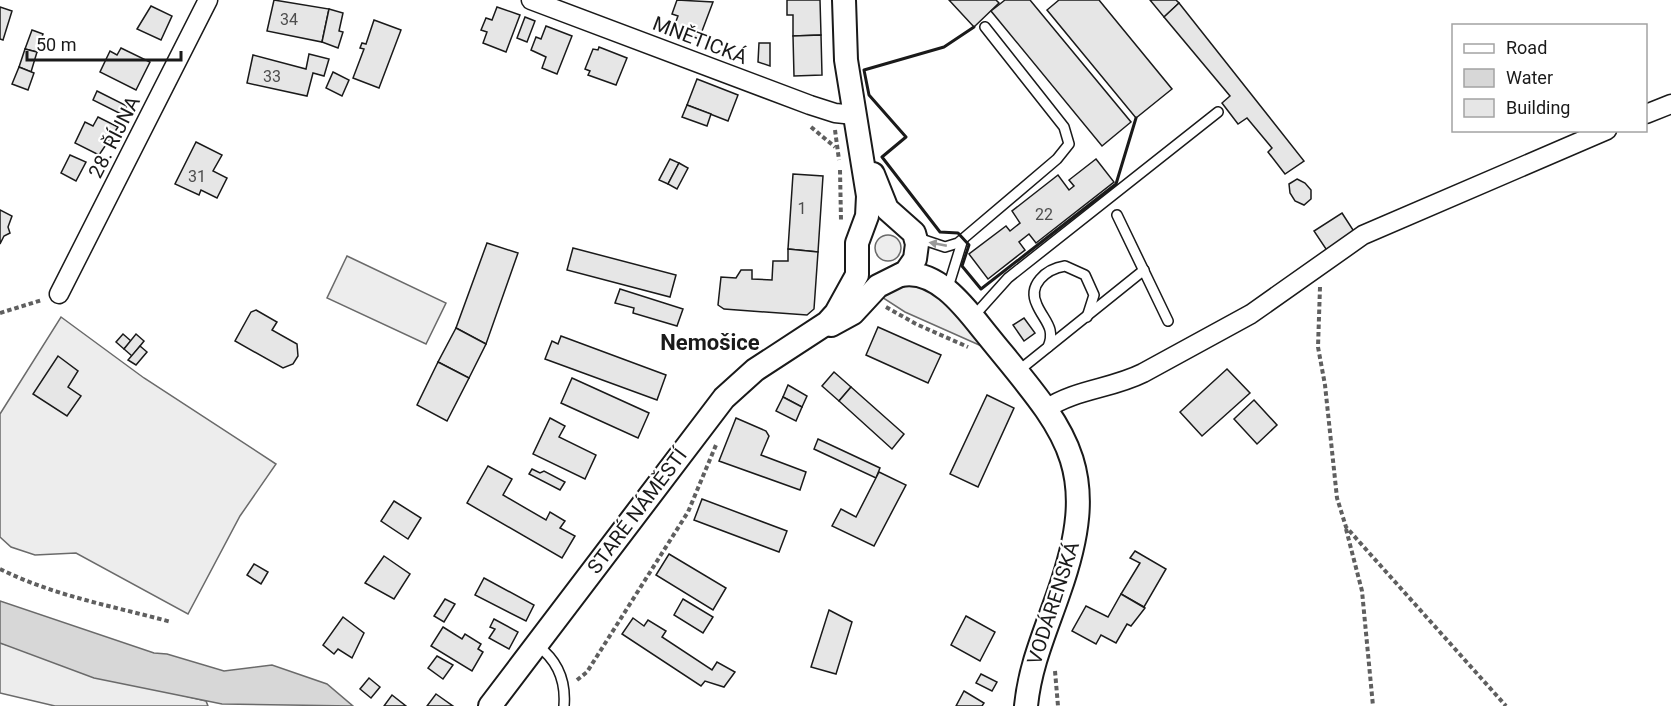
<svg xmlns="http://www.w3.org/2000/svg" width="1671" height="706" font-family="Roboto,sans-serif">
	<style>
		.built { fill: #ededed; stroke: #6a6a6a; stroke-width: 1.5 }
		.water { fill: #d7d7d7; stroke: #6a6a6a; stroke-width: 1.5 }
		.building { fill: #e6e6e6; stroke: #1a1a1a; stroke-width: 1.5 }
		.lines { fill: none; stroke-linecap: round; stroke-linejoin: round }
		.service-casing { stroke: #1a1a1a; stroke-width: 12 }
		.minor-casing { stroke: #1a1a1a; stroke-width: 21 }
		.tertiary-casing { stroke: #1a1a1a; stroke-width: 26 }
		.path { stroke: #5f5f5f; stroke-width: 4; stroke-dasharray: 4.5 3; stroke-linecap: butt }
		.service { stroke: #fff; stroke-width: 9 }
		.minor { stroke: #fff; stroke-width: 18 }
		.tertiary { stroke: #fff; stroke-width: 22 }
		.wall { stroke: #1a1a1a; stroke-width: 3 }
		.oneway { fill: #989898 }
		.labels { text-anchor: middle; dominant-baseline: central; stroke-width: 4.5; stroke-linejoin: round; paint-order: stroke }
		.number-label { font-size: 16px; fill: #4d4d4d }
		.street-label { font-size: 20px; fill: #1a1a1a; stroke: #fff }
		.quarter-label { font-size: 22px; font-weight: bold; fill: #1a1a1a; stroke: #fff }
	</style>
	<rect width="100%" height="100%" fill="#fff"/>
	<g class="built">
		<circle cx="888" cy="248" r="13"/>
		<path d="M347 256 446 303 426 344 327 298Z"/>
		<path d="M903 284 934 289 986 348 905 312 877 294Z"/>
		<path d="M61 317 144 378 276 464 240 516 188 614 76 553 35 555 11 547 0 537V414Z"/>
		<path d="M0 643 156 689 206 701 208 706H55L0 693Z"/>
	</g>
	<path class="water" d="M0 601 154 653 167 654 224 671 272 665 327 684 353 706 222 704 94 678 0 643Z"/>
	<g class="building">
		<path d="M274 0 329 9 322 42 267 31Z"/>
		<path d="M677 0 713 2 699 39 673 29 678 16 672 14Z"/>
		<path d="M787 0H820L821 35 793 36V15H787Z"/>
		<path d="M949 0H996L999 3 974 27Z"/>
		<path d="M1005 0H1030L1131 122 1102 146 991 11Z"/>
		<path d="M1059 0H1099L1172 89 1136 118 1047 10Z"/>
		<path d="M1150 0H1176L1179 3 1164 17Z"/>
		<path d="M1179 3 1304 161 1285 174 1268 152 1272 148 1247 118 1238 124 1222 103 1230 96 1164 17Z"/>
		<path d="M151 6 172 16 161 40 137 29Z"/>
		<path d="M0 7 12 11 3 40 0 39Z"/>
		<path d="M497 7 520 15 506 52 483 43 487 32 481 30 486 18 492 20Z"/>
		<path d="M329 9 343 13 339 31 343 32 338 48 322 42Z"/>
		<path d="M525 17 535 21 527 42 517 38Z"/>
		<path d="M374 20 401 30 379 88 353 78 364 49 360 48 362 43 366 44Z"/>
		<path d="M546 26 572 36 557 74 542 68 546 57 531 50 536 37 541 39Z"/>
		<path d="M32 30 43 34 37 52 25 49Z"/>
		<path d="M821 35 822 75 794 76 793 36Z"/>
		<path d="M759 43H770V66L758 62Z"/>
		<path d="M599 47 627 58 616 85 588 75 590 71 585 69 593 49 598 50Z"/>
		<path d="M121 48 150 62 136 90 100 72 110 51 117 55Z"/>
		<path d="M25 49 37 52 31 72 19 67Z"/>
		<path d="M309 54 329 59 324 76 313 73 307 96 247 83 253 55 306 69Z"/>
		<path d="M19 67 34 73 28 90 12 84Z"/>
		<path d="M333 72 349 80 342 96 326 88Z"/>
		<path d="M697 79 738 95 728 121 687 105Z"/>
		<path d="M97 91 127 106 123 115 93 100Z"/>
		<path d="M687 105 711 114 707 126 682 117Z"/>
		<path d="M98 117 118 127 99 155 75 143 85 122 93 126Z"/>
		<path d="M196 142 222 155 213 171 227 178 217 198 201 190 199 195 175 184Z"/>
		<path d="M70 155 86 162 76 181 61 173Z"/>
		<path d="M670 159 679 163 668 184 659 180Z"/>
		<path d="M1096 159 1114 182 1036 243 1029 234 1019 242 1025 250 988 279 969 254 1006 226 1010 231 1020 223 1012 211 1058 175 1069 190 1074 186 1069 180Z"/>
		<path d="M679 163 688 168 677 189 668 184Z"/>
		<path d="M793 174 823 176 818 252 788 249Z"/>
		<path d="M1297 179 1305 183 1311 190V199L1304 205 1295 201 1290 193 1289 184Z"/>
		<path d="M0 210 12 216 8 227 10 233 4 236 0 244Z"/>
		<path d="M1342 213 1355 233 1328 252 1314 231Z"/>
		<path d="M487 243 518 253 486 344 456 328Z"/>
		<path d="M573 248 676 275 670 297 567 270Z"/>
		<path d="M788 249 818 252 814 309 807 315 724 309 718 305 721 277 736 278 741 270H752V279L772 280 773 261H788Z"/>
		<path d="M620 289 683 309 677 326 633 313 634 308 615 303Z"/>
		<path d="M256 310 277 322 272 330 297 344 298 356 293 364 283 368 235 341 251 312Z"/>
		<path d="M1024 318 1035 333 1024 341 1013 325Z"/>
		<path d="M878 327 941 355 928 383 866 355Z"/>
		<path d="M456 328 486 344 469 378 438 362Z"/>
		<path d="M123 334 131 341 124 349 116 342Z"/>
		<path d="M136 334 144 341 132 356 124 349Z"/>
		<path d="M561 336 666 375 657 400 545 359 552 341 558 344Z"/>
		<path d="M140 346 147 352 136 365 128 360Z"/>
		<path d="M58 356 78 371 68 387 81 396 67 416 33 394Z"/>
		<path d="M438 362 469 378 447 421 417 405Z"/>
		<path d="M1227 369 1250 393 1202 436 1180 412Z"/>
		<path d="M834 372 851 387 839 401 822 386Z"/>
		<path d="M572 378 649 413 638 438 561 403Z"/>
		<path d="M788 385 807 396 802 407 783 397Z"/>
		<path d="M851 387 904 434 892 449 839 401Z"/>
		<path d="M987 395 1014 408 978 487 950 474Z"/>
		<path d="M783 397 802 407 796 421 776 411Z"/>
		<path d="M1254 400 1277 425 1257 444 1234 419Z"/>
		<path d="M550 418 565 426 559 437 596 455 585 479 533 454Z"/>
		<path d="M736 418 766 431 769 436 761 455 806 472 800 490 719 461Z"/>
		<path d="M818 439 880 468 876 478 814 449Z"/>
		<path d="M488 466 512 479 503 495 546 520 550 512 565 521 560 528 575 536 562 558 467 503Z"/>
		<path d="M532 469 540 473 544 471 565 482 560 490 529 474Z"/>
		<path d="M879 472 906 485 874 546 832 526 841 509 856 517Z"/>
		<path d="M702 499 787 531 779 552 694 520Z"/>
		<path d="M394 501 421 518 408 539 381 521Z"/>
		<path d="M1135 551 1166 569 1144 607 1121 594 1140 563 1130 558Z"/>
		<path d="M669 554 726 588 713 610 656 575Z"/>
		<path d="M384 556 410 574 394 599 365 583Z"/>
		<path d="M254 564 268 572 261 584 247 575Z"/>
		<path d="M484 578 534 605 526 621 475 595Z"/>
		<path d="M1121 594 1145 608 1131 626 1127 624 1116 643 1101 635 1096 644 1072 631 1086 606 1108 617Z"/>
		<path d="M445 599 455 604 444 622 434 616Z"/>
		<path d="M683 599 713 617 703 633 674 615Z"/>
		<path d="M829 610 852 622 836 674 811 667Z"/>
		<path d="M966 616 995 632 980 661 951 645Z"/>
		<path d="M343 617 364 633 352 658 338 649 334 654 323 645Z"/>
		<path d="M633 618 644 626 648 620 666 631 662 637 712 670 717 662 735 672 724 687 705 681 701 686 622 634Z"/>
		<path d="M494 619 518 632 509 649 489 638 495 629 490 627Z"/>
		<path d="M443 627 462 639 465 634 481 644 478 649 483 652 472 671 431 646Z"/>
		<path d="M437 656 453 665 443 679 428 668Z"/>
		<path d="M981 674 997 682 992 691 976 683Z"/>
		<path d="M369 678 380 687 371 698 360 689Z"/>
		<path d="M964 691 984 703 982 706H956Z"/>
		<path d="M436 694 453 706H427Z"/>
		<path d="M392 695 406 706H384Z"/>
	</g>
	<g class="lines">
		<defs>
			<g id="service">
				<path d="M1117 215 1168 321"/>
				<path d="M918 238 945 247 958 243 1057 159 1069 144 1064 127 985 27"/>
				<path d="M950 281 963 239"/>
				<path d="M973 317 1008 278 1218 112"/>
				<path d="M1048 347C1056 328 1044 321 1037 305 1027 285 1046 269 1065 266L1085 275 1094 295 1087 317"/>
				<path d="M1017 372 1144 270"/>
				<path d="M538 646C558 661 566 681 564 706"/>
			</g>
			<g id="minor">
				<path d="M531 0 810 105 835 113 854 115"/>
				<path d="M1646 114 1671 104"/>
				<path d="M59 294 208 0"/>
				<path d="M1046 409C1076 389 1111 389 1143 373L1251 314 1363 235 1607 130"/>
			</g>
			<g id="tertiary">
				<path d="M901 275C936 268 965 307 984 331 1062 428 1105 462 1059 592 1046 630 1030 665 1026 706"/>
				<path d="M831 325 853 313 878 286 906 272 915 259 917 244 914 233 887 209 873 174"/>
				<path d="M490 706 724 398 755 370 827 323 836 313 857 275V243L867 216 868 196 846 60 844 0"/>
			</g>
		</defs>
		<use href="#service" class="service-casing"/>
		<use href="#minor" class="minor-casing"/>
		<use href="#tertiary" class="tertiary-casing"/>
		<g class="path">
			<path d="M811 127 835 147"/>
			<path d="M835 130 839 160"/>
			<path d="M840 170 841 220"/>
			<path d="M1320 287 1318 347 1325 385 1337 498 1346 527 1506 706"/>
			<path d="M886 307 916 324 968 347"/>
			<path d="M0 313 42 300"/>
			<path d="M1346 529 1362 591 1373 706"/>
			<path d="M0 569C54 596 113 606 171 622"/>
			<path d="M1055 671 1058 706"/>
			<path d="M577 680 587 672 688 512 716 445"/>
		</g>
		<use href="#service" class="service"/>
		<use href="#minor" class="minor"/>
		<use href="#tertiary" class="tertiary"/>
		<path class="wall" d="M974 27 944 47 864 70 869 95 906 137 882 157 940 232 958 233 969 245 962 266 981 289 1116 184 1136 118"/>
	</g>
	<defs><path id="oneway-solid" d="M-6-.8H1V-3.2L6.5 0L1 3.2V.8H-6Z" transform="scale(1.5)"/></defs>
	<use class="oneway" href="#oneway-solid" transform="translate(938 244) rotate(-169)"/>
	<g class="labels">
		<g class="number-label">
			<text x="289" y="19">34</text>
			<text x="272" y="76">33</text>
			<text x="197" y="176">31</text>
			<text x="802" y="208">1</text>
			<text x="1044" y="214">22</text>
		</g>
		<g class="street-label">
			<text transform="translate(700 40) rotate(21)">MNĚTICKÁ</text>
			<text transform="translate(114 137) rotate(-63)">28. ŘÍJNA</text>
			<text transform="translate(637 511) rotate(-53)">STARÉ NÁMĚSTÍ</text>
			<text transform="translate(1053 603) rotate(-72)">VODÁRENSKÁ</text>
		</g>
		<g class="quarter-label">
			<text x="710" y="342">Nemošice</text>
		</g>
	</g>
	<rect x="1452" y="24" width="195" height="108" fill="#ffffff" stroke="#a3a3a3" stroke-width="1.5"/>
	<rect x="1464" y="44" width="30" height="9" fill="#ffffff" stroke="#a3a3a3" stroke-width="1.5"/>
	<text x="1506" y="54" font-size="18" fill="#1a1a1a">Road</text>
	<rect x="1464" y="69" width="30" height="18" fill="#d7d7d7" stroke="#a3a3a3" stroke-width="1.5"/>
	<text x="1506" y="84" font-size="18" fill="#1a1a1a">Water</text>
	<rect x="1464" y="99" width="30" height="18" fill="#e6e6e6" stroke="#a3a3a3" stroke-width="1.5"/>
	<text x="1506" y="114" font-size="18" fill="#1a1a1a">Building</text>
	<path d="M27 51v9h154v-9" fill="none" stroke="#1a1a1a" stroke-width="3"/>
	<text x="36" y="51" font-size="18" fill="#1a1a1a" stroke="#ffffff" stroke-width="4.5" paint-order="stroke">50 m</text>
</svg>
